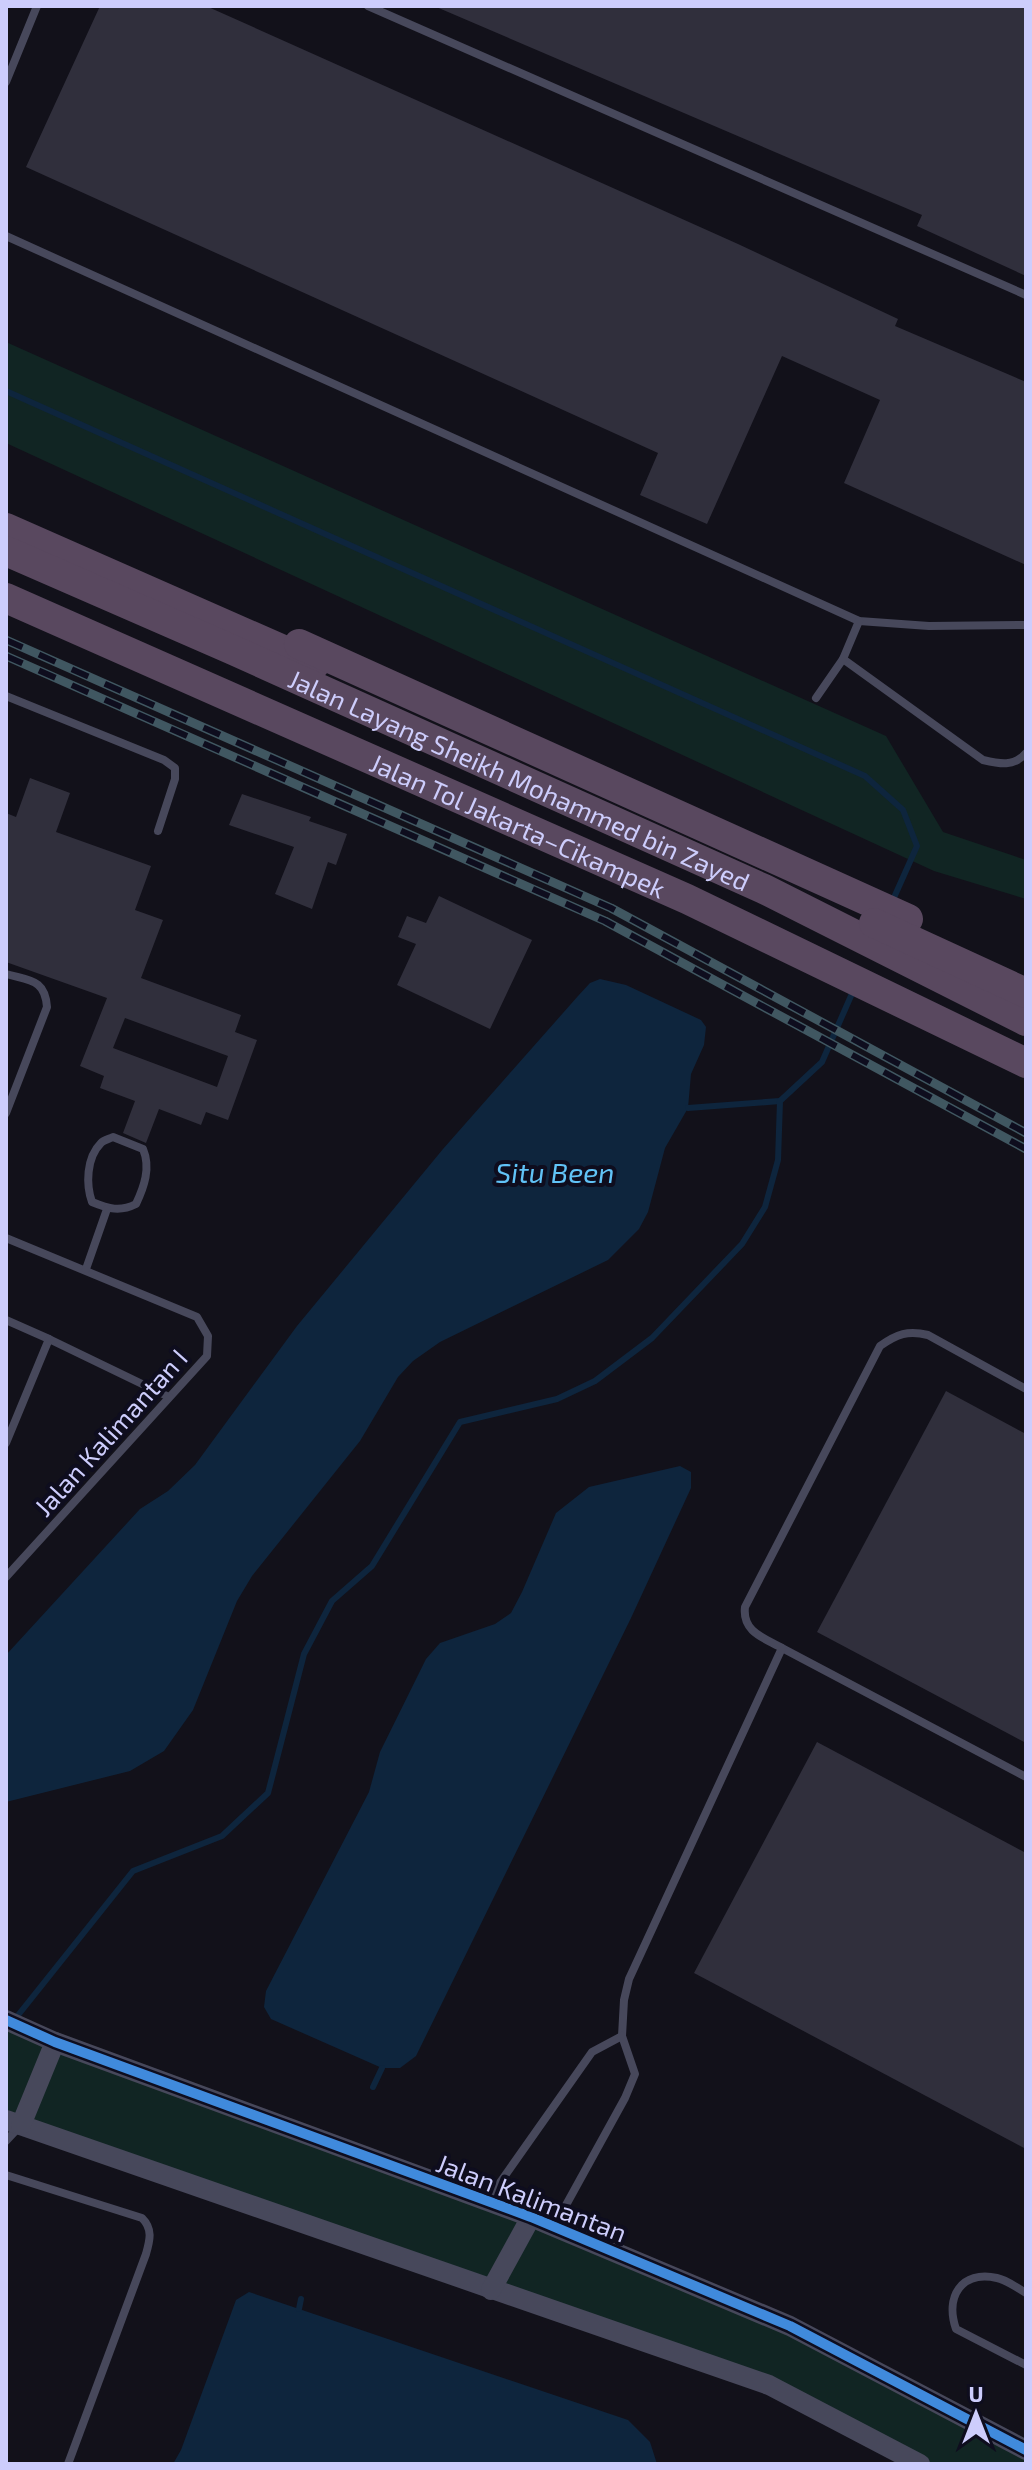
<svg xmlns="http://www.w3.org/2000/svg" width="1032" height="2470" font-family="'Exo 2',sans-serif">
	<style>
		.green { fill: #112523 }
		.water { fill: #0e253d }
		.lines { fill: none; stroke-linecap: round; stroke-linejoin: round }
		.stream { stroke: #0e253d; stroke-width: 6 }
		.building { fill: #302f3c; fill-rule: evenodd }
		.service { stroke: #47485b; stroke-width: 8 }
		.tertiary { stroke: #47485b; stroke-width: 20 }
		.motorway { stroke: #59485f; stroke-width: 30 }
		.rail-casing { stroke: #405761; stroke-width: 9 }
		.rail { stroke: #0e0d1e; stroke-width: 6; stroke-dasharray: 18; stroke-linecap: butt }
		.cycleway-casing { stroke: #0e0d1e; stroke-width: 15 }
		.cycleway { stroke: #408adc; stroke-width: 10 }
		.labels { text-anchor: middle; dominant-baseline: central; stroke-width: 8; stroke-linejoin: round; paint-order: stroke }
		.street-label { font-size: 26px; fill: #cdcdfc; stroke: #0e0d1e }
		.water-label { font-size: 28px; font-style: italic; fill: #61c3f7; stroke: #0e0d1e }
	</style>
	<rect width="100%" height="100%" fill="#12111a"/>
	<g class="green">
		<path d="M6 342 886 736 943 832 1026 860V899L934 871 6 443Z"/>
		<path d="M6 2020 790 2326 1026 2450V2464H920L769 2385 6 2120Z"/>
	</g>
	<g class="water">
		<path d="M600 979 626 985 701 1020 706 1027 704 1045 691 1074 688 1108 665 1148 648 1212 639 1229 608 1260 440 1342 413 1361 398 1377 360 1441 252 1576 237 1601 193 1710 164 1751 130 1771 6 1802V1655L140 1509 168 1491 195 1465 297 1326 443 1149 578 996 590 983Z"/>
		<path d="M680 1466 691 1472V1488L631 1618 416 2056 400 2068H382L271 2019 264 2007 266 1991 369 1792 380 1752 426 1659 440 1643 495 1624 511 1613 522 1592 556 1513 589 1487Z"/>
		<path d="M249 2292 628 2420 650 2442 657 2464H173L181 2450 236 2300Z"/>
	</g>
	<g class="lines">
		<g class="stream">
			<path d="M6 391 865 776 903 810 917 846 892 902"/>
			<path d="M688 1108 780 1101"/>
			<path d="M15 2019 133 1871 222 1836 268 1793 304 1654 332 1601 372 1566 460 1422 557 1399 595 1381 652 1338 742 1244 765 1207 778 1160 780 1101 822 1062 854 989"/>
			<path d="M373 2087 382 2068"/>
			<path d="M299 2309 301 2299"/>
		</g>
	</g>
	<g class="building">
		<path d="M100 6H206L738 244 898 319 895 326 1026 382V565L844 483 880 400 782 356 707 524 640 495 658 453 26 167Z"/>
		<path d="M434 6H1026V276L917 226 922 215Z"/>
		<path d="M30 778 70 793 56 832 151 866 135 910 163 920 141 978 241 1015 235 1032 257 1040 228 1120 206 1112 201 1125 159 1109 146 1143 123 1133 135 1101 100 1088 104 1076 80 1066 107 998 6 962V813L16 817ZM125 1018 228 1056 217 1087 113 1048Z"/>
		<path d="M242 794 311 817 309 821 347 834 336 865 328 862 312 909 275 894 294 847 229 825Z"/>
		<path d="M439 896 532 940 490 1029 397 985 416 944 398 937 407 916 426 923Z"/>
		<path d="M946 1391 1026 1434V1743L817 1632Z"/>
		<path d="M817 1742 1026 1853V2149L694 1973Z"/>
	</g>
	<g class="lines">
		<g class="service">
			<path d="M368 6 1026 295"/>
			<path d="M6 82 37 6"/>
			<path d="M6 236 859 621 929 626 1026 625"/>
			<path d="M843 659 983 760C1000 764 1014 767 1026 753"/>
			<path d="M6 696 164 760 175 768V779L158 831"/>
			<path d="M816 698 843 659 859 621"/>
			<path d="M6 974C30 981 45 979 47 1007L6 1113"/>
			<path d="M113 1137 143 1149C151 1168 144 1187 136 1204 120 1212 109 1209 92 1202 86 1185 86 1158 101 1143 104 1140 109 1139 113 1137Z"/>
			<path d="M6 1238 197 1317 208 1336 207 1356 6 1577"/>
			<path d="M86 1269 107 1209"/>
			<path d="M6 1320 49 1339"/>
			<path d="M6 1443 49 1339 169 1397"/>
			<path d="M782 1648 1026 1777"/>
			<path d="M622 2036 624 2000 629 1979 782 1648C764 1638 742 1632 745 1607L880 1346C897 1334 908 1330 928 1335L1026 1389"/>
			<path d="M6 2141 19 2127"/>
			<path d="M6 2175 142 2218C153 2229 150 2240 146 2254L68 2464"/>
			<path d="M487 2201 592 2052 622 2036 635 2074 625 2098 555 2225"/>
			<path d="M1026 2293C1017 2288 1007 2280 997 2278 961 2270 945 2297 956 2329L1026 2365"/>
		</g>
		<g class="tertiary">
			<path d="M6 2020 55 2042 531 2217 790 2326 1026 2450"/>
			<path d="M6 2120 769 2385 920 2464"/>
			<path d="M21 2125 55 2042"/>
			<path d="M491 2290 531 2217"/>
		</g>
		<g class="motorway">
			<path d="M6 528 315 664"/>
			<path id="s1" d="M6 551 233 650 764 889 1026 1021"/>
			<path id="s2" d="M6 598 687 899 1026 1063"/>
			<path d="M299 644 908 919"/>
			<path d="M874 923 1026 993"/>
		</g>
		<defs>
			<g id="rail">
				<path d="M6 640 611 908 1026 1133"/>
				<path d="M6 656 605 921 1026 1149"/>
			</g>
		</defs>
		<use href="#rail" class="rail-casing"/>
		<use href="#rail" class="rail"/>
		<defs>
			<path id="cycleway" d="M6 2020 55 2042 531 2217 790 2326 1026 2450"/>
		</defs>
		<use href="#cycleway" class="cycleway-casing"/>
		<use href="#cycleway" class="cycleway"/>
	</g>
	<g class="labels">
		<g class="street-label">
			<text stroke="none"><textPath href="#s1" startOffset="562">Jalan Layang Sheikh Mohammed bin Zayed</textPath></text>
			<text stroke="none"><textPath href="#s2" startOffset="560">Jalan Tol Jakarta–Cikampek</textPath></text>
			<text transform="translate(110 1432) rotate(-48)">Jalan Kalimantan I</text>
			<text transform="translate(532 2197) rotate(21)">Jalan Kalimantan</text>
		</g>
		<g class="water-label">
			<text x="555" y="1172">Situ Been</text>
		</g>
	</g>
	<rect width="1032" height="2470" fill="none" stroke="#cdcdfc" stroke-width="16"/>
	<g transform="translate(976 2414)" stroke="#0e0d1e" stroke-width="6" paint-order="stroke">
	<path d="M0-6L14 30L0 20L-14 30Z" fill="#cdcdfc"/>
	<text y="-12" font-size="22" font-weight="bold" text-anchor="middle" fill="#cdcdfc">U</text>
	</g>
</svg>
